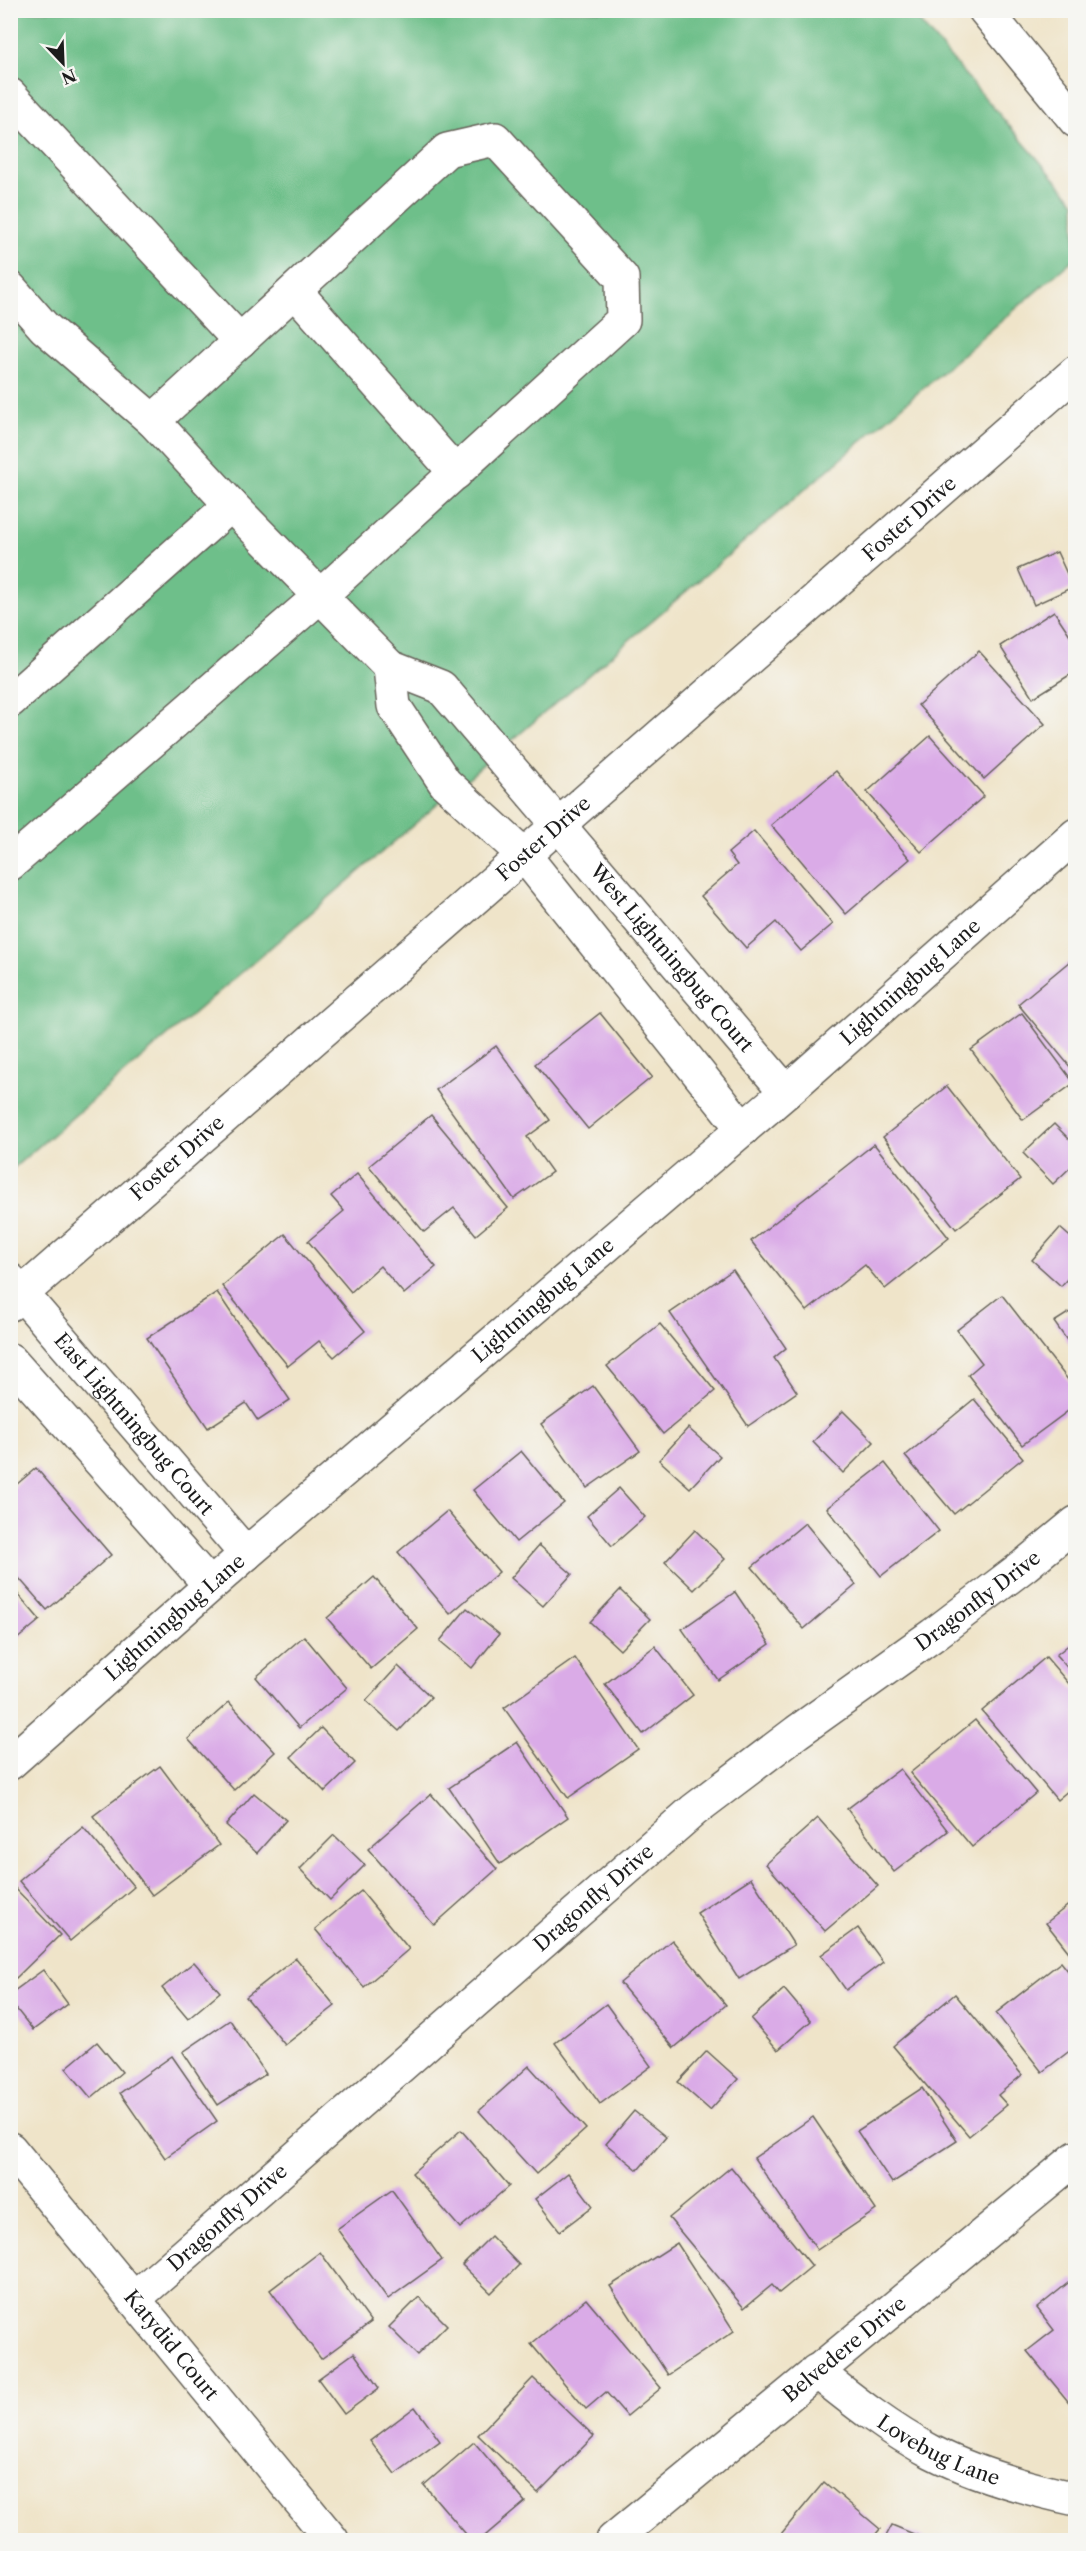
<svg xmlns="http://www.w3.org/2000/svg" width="1086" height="2551" font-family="'Libre Caslon Text',serif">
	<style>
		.forest { fill: #6ebf8a; stroke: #456e53; stroke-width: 1.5 }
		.building { fill: #daabe7 }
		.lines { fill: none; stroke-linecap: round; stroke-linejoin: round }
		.minor-casing { stroke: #666259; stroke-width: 36 }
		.minor { stroke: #fff; stroke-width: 33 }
		.labels { text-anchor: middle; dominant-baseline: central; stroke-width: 6; stroke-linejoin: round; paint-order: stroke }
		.street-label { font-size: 20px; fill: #1c1c1c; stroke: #f6f6f2 }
	</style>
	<rect width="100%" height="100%" fill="#f6f6f2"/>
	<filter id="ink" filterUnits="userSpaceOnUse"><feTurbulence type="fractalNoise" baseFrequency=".0167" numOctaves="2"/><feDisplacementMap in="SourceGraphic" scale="12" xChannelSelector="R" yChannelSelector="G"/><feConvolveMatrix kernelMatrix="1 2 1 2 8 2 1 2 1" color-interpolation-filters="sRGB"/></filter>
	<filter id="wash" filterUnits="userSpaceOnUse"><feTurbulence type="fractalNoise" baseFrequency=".008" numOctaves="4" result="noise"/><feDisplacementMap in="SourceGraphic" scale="24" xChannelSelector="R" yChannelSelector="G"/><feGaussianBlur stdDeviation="1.35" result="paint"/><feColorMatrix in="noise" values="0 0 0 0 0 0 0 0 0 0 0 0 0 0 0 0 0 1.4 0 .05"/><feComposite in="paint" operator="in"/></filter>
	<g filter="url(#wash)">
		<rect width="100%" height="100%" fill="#efe4c9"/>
		<path class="forest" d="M11 11H910L1075 202V258L11 1170Z"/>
		<g id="blocks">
			<g class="building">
				<path d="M1057 552 1073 587 1034 605 1018 569Z"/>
				<path d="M1054 611 1076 644V671L1033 698 1000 646Z"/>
				<path d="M979 651 1045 724 984 779 918 705Z"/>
				<path d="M930 736 984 796 921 852 867 792Z"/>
				<path d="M836 771 910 859 846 914 771 825Z"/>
				<path d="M754 831 833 924 801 951 776 922 746 948 701 896 737 865 728 853Z"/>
				<path d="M1076 956V1074L1018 1004Z"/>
				<path d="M600 1013 652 1077 588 1129 535 1064Z"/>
				<path d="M1022 1013 1074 1083 1023 1120 971 1050Z"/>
				<path d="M496 1046 550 1120 527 1137 552 1172 514 1199 436 1090Z"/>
				<path d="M947 1086 1020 1179 956 1229 883 1137Z"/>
				<path d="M431 1115 508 1208 476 1235 454 1208 424 1232 369 1166Z"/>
				<path d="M1054 1124 1076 1146V1162L1053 1184 1023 1153Z"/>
				<path d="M874 1144 949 1238 885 1289 865 1265 807 1311 751 1241Z"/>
				<path d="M357 1174 436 1267 404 1294 380 1266 351 1292 308 1241 344 1211 331 1196Z"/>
				<path d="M1060 1228 1076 1242V1269L1061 1286 1032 1260Z"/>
				<path d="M285 1234 365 1331 334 1357 319 1341 288 1366 222 1286Z"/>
				<path d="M733 1270 786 1348 774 1358 797 1392 748 1426 670 1313Z"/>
				<path d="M217 1292 290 1400 258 1421 246 1403 208 1428 147 1338Z"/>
				<path d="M1002 1295 1076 1390V1405L1022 1445 968 1375 982 1363 957 1330Z"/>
				<path d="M1076 1308V1353L1054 1322Z"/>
				<path d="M660 1324 715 1391 663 1434 607 1366Z"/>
				<path d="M593 1386 640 1451 587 1488 541 1424Z"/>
				<path d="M974 1399 1023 1458 954 1514 905 1456Z"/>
				<path d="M843 1411 874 1442 843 1473 813 1442Z"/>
				<path d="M688 1428 720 1456 690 1488 659 1460Z"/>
				<path d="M521 1451 564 1503 516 1542 473 1490Z"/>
				<path d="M885 1463 939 1531 881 1576 827 1508Z"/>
				<path d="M36 1468 111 1555 47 1610 10 1568V1490Z"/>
				<path d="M619 1488 645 1517 612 1546 587 1516Z"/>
				<path d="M447 1511 499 1572 450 1614 398 1552Z"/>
				<path d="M805 1523 856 1585 804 1629 752 1567Z"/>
				<path d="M695 1530 725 1559 694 1590 665 1562Z"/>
				<path d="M539 1545 572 1574 543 1606 511 1578Z"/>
				<path d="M374 1577 418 1629 371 1669 327 1618Z"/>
				<path d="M10 1585 40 1620 10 1645Z"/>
				<path d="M620 1590 650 1619 620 1650 590 1622Z"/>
				<path d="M735 1592 770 1644 718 1680 682 1629Z"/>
				<path d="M467 1608 499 1634 472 1668 440 1641Z"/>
				<path d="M304 1636 347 1688 299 1728 256 1677Z"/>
				<path d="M1076 1639V1677L1056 1655Z"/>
				<path d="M655 1646 693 1695 643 1734 605 1684Z"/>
				<path d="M1046 1657 1076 1692V1784L1057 1800 982 1711Z"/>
				<path d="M575 1658 638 1749 568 1798 504 1708Z"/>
				<path d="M398 1666 431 1697 399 1731 366 1701Z"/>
				<path d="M229 1702 275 1752 234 1790 188 1739Z"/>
				<path d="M975 1720 1036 1793 972 1847 910 1773Z"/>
				<path d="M321 1728 355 1763 325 1792 291 1757Z"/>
				<path d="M517 1742 568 1817 500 1864 449 1788Z"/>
				<path d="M160 1766 219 1845 152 1895 93 1816Z"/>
				<path d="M900 1769 948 1831 894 1872 847 1809Z"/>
				<path d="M254 1793 286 1820 257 1853 226 1825Z"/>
				<path d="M431 1794 497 1869 434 1925 368 1849Z"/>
				<path d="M818 1818 878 1886 825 1931 766 1864Z"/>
				<path d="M83 1827 134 1887 70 1941 19 1881Z"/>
				<path d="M334 1835 365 1865 330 1900 300 1869Z"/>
				<path d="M751 1878 794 1945 739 1979 697 1913Z"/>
				<path d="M12 1885 60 1935 16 1978 10 1973Z"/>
				<path d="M361 1891 409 1949 364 1987 315 1929Z"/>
				<path d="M1076 1899V1961L1046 1923Z"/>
				<path d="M858 1928 883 1962 846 1990 821 1955Z"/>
				<path d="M672 1940 726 2005 674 2048 620 1983Z"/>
				<path d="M296 1958 335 2006 285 2045 246 1997Z"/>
				<path d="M194 1962 220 1992 188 2019 162 1988Z"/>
				<path d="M1061 1962 1076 1981V2046L1042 2072 996 2013Z"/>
				<path d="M43 1970 68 2004 33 2030 10 2001V1994Z"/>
				<path d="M784 1989 811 2021 778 2050 751 2019Z"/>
				<path d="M955 1994 1022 2075 998 2095 1007 2105 969 2136 893 2046Z"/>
				<path d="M606 2004 651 2066 600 2104 555 2043Z"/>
				<path d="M230 2020 266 2074 218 2105 183 2052Z"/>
				<path d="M97 2042 122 2072 91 2098 66 2068Z"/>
				<path d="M707 2051 738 2079 710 2110 678 2082Z"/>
				<path d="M172 2056 217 2121 165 2158 120 2093Z"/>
				<path d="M529 2066 586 2129 536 2174 479 2111Z"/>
				<path d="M922 2088 957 2141 892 2183 857 2131Z"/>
				<path d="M634 2111 666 2137 638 2170 606 2144Z"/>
				<path d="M813 2117 876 2210 817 2250 754 2158Z"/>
				<path d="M461 2130 509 2186 460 2228 412 2173Z"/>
				<path d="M731 2167 812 2266 779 2293 772 2285 744 2308 669 2218Z"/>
				<path d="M568 2173 593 2206 560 2231 535 2199Z"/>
				<path d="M392 2190 442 2260 388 2299 337 2229Z"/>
				<path d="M491 2236 519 2265 491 2293 462 2265Z"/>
				<path d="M677 2243 734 2331 668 2375 610 2286Z"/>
				<path d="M320 2252 371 2322 321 2359 270 2290Z"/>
				<path d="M1073 2279 1076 2283V2411L1027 2351 1054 2330 1037 2308Z"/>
				<path d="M419 2297 447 2325 417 2355 389 2327Z"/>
				<path d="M586 2299 661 2388 627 2416 606 2392 586 2409 531 2344Z"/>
				<path d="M354 2353 379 2388 344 2414 318 2379Z"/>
				<path d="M533 2378 594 2436 538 2493 478 2435Z"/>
				<path d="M415 2407 440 2441 395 2474 370 2441Z"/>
				<path d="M474 2442 525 2502 480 2540H471L424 2485Z"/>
				<path d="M824 2482 880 2529 871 2540H776Z"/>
				<path d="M892 2525 928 2540H884Z"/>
			</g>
		</g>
	</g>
	<g filter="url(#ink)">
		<use href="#blocks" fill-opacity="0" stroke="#666259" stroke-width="1.5"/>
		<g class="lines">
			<defs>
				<g id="minor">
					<path d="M985 10 1076 121"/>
					<path d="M10 95 240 341"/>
					<path d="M10 288 44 327 153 421"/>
					<path d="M295 291 456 473"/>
					<path d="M390 667 394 706 445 783 524 855 743 1129"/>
					<path id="s1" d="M10 701 231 505 390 667 441 687 786 1092"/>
					<path d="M10 864 320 596 623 320 622 278 495 139 447 150 153 421 231 505"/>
					<path id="s2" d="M10 1280 246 1554"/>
					<path id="s3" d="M10 1304C365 993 722 684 1076 372"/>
					<path d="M10 1360 210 1585"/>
					<path id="s4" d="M10 1763 246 1554 786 1092 1076 835"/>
					<path id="s5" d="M10 2149 332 2540"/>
					<path id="s6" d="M134 2299 694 1810 797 1732 933 1635 1025 1565 1076 1523"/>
					<path id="s7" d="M816 2371C853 2401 890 2430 932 2452 975 2474 1029 2489 1076 2499"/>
					<path id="s8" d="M613 2540 1076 2158"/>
				</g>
			</defs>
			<use href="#minor" class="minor-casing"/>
			<use href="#minor" class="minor"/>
		</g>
	</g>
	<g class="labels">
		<g class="street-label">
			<text stroke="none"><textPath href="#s3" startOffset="1194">Foster Drive</textPath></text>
			<text stroke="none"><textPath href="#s3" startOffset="708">Foster Drive</textPath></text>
			<text stroke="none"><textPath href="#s1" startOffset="933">West Lightningbug Court</textPath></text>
			<text stroke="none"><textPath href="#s4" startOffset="1192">Lightningbug Lane</textPath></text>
			<text stroke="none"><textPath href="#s3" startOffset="222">Foster Drive</textPath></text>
			<text stroke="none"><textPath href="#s4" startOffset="706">Lightningbug Lane</textPath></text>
			<text stroke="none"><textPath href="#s2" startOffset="190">East Lightningbug Court</textPath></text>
			<text stroke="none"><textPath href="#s6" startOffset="1096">Dragonfly Drive</textPath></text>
			<text stroke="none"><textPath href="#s4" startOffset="220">Lightningbug Lane</textPath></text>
			<text stroke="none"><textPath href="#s6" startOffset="610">Dragonfly Drive</textPath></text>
			<text stroke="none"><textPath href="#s6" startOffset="124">Dragonfly Drive</textPath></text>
			<text stroke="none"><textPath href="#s5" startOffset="254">Katydid Court</textPath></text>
			<text stroke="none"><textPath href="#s8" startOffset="300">Belvedere Drive</textPath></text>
			<text stroke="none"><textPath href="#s7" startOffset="147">Lovebug Lane</textPath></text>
		</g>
	</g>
	<rect width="1086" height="2551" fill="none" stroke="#f6f6f2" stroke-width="36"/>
	<g transform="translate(63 63) rotate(157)" stroke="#f6f6f2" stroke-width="4.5" paint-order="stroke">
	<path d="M0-4.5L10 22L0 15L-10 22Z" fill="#1c1c1c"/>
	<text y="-9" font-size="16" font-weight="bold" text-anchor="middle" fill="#1c1c1c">N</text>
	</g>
</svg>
